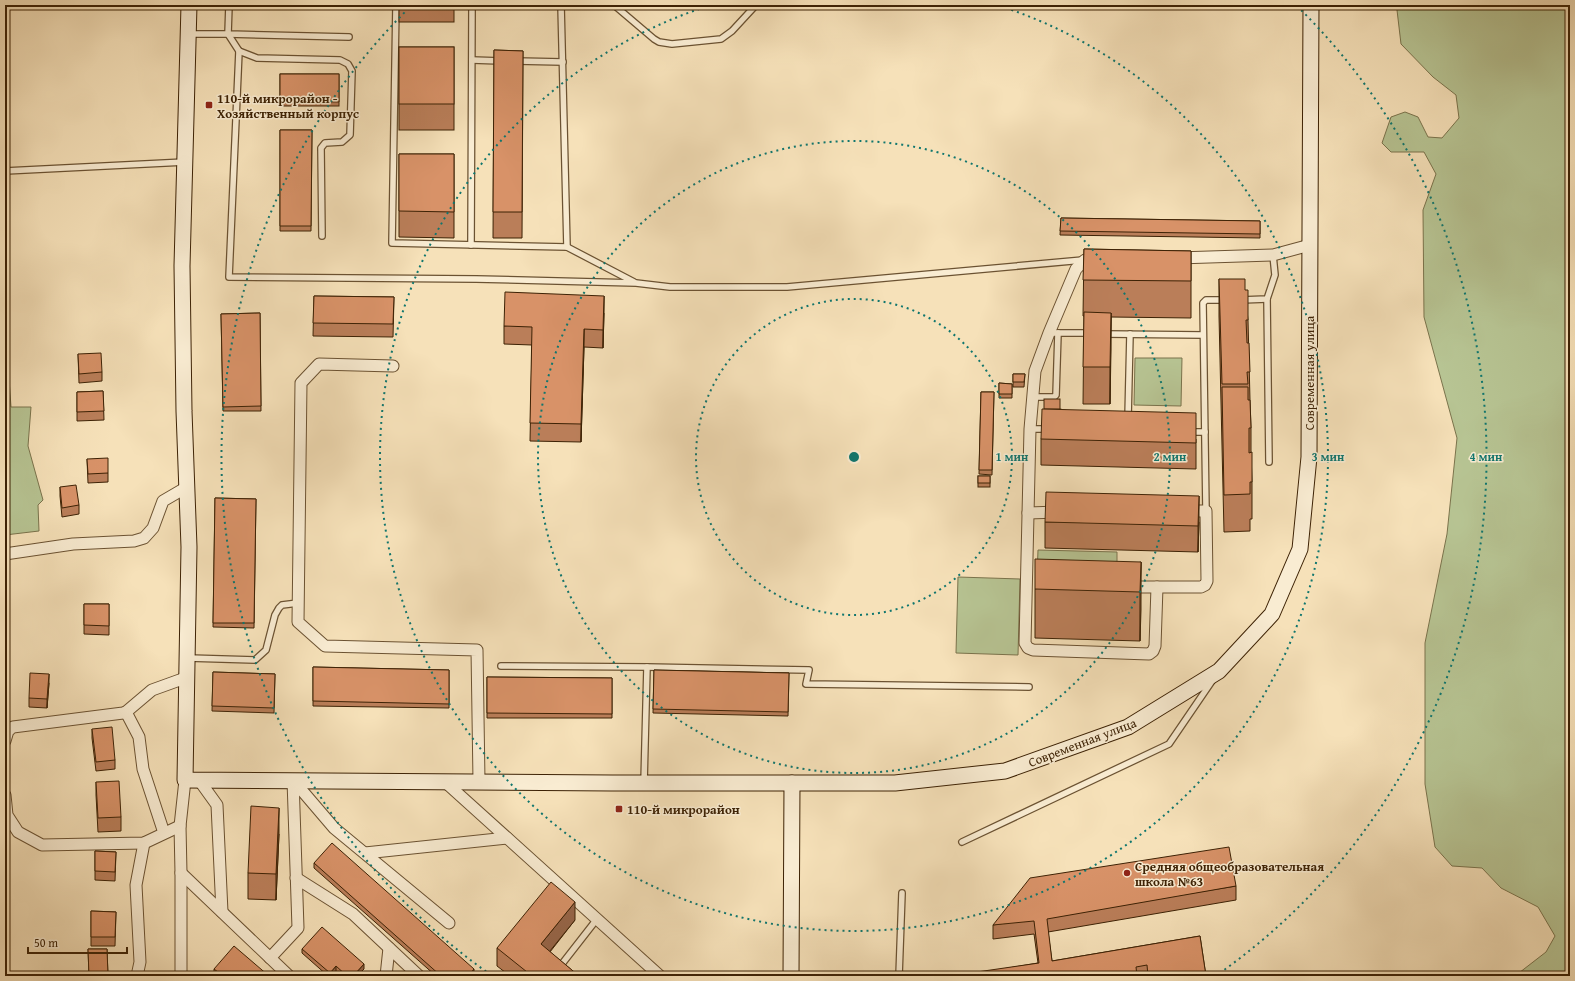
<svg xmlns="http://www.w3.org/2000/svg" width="1575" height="981" viewBox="0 0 1575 981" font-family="'Gentium Book Plus',serif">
	<rect width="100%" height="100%" fill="#f6e1b9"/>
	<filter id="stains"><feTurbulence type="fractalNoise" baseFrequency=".005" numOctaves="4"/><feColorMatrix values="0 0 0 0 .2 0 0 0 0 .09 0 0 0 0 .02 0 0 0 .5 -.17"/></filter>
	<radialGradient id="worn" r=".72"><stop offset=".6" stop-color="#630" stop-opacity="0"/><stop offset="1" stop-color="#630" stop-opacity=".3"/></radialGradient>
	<g fill="#b7c493" stroke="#7a734c">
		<path d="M1398,5H1570V976H1515L1546,952L1555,936L1538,907L1501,888L1482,868L1452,866L1435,847L1425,784V643L1447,534L1457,438L1424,317L1423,210L1436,174L1424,152H1391L1382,143L1391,117L1405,112L1418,117L1428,137L1442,138L1459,118L1456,95L1433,77L1401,44L1397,10Z"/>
		<path d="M5,323L11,407H31L28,446L43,500L38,505L39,531L5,535Z"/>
		<path d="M1135,358H1182L1181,406L1134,405Z"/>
		<path d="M1038,550L1117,552V578L1037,576Z"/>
		<path d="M958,577L1020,579L1018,655L956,653Z"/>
	</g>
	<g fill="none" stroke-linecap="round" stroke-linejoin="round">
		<g stroke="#6b5232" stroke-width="8">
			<g id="lane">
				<path d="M229,5L228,34L349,37"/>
				<path d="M396,5L392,243L567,247L634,282"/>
				<path d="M561,5L567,247"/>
				<path d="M614,5L654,39L659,42L672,44L721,39L732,31L756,5"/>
				<path d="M188,34H228L239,51L257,58L340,60L348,64L352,71L350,135L342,142L325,143L321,148L322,236"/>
				<path d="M239,51L229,277L476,279L636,283L670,287H787L1083,260"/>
				<path d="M472,60L501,61"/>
				<path d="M516,61L563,62"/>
				<path d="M5,171L185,162"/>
				<path d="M471,245L472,5"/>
				<path d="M1267,299L1269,462"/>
				<path d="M1241,300L1267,299L1275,275L1273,255"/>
				<path d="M1049,333H1091"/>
				<path d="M1106,334L1203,335"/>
				<path d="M1033,397H1054L1056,395L1058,333"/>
				<path d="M1128,418L1130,334"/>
				<path d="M1030,429H1049"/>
				<path d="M1189,432H1205"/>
				<path d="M1206,511L1203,303L1206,300H1226"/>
				<path d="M188,658L255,660L266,650L275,615L279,608L282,605L298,603"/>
				<path d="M501,666L647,667L644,783"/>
				<path d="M647,667L809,670L806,684L1029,687"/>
				<path d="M962,842L1169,744L1212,681"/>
				<path d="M566,976L558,969L597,919"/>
				<path d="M899,976L902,893"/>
			</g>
		</g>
		<g stroke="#6b5232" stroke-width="13">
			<g id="street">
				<path d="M1178,258L1273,255L1310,245"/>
				<path d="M1096,260H1085L1076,269L1049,333L1035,371L1030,429L1025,643L1028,648L1033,650L1149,654L1153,651L1155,646L1157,587"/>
				<path d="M393,366L319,364L301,383L298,622L325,646L477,650L479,781"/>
				<path d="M1028,513L1059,512"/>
				<path d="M5,554L73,544L134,541L144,538L153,528L163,501L187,487"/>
				<path d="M1127,587H1201L1205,585L1207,581L1206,511H1185"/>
				<path d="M126,712L139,737L143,769L164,833"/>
				<path d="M5,741L8,731L13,727L123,713L126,712L152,690L188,677"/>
				<path d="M199,780L217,805L222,912"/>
				<path d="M293,780L334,828L449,923"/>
				<path d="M444,781L660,976"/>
				<path d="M5,795L7,815L18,832L42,845L144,843L180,826"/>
				<path d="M365,853L507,838"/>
				<path d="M181,873L289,976"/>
				<path d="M296,878L353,914L419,976"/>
				<path d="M270,958L298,928L293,780"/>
				<path d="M137,976L140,962L136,885L144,843"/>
				<path d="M181,976V873L180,826L185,780"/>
				<path d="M386,976L389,948"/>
			</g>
		</g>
		<g stroke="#3d2205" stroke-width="17">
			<g id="secondary">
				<path d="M189,5L182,266L184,411L189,547L185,780L612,783H895L1005,771L1128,727L1219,671L1272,614L1300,549L1309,457L1311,5"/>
				<path d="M791,976L792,783"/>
			</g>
		</g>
		<use href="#lane" stroke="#f9ecd2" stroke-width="5.5"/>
		<use href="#street" stroke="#f9ecd2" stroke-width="11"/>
		<use href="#secondary" stroke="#f9ecd2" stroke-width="15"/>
	</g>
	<g fill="#ba7e59" stroke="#3d2205">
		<path d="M283,5H342V6Z"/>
		<rect x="399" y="5" width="55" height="17"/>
		<rect x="399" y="47" width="55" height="83"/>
		<path d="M494,50L523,51L522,238H493Z"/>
		<rect x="280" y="74" width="59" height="32"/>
		<path d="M280,130H312L311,231H280Z"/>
		<path d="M399,154H454V238L399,237Z"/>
		<path d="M1061,218L1260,221V238L1060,235Z"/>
		<path d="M1084,249L1191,251V318L1111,317L1110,404H1083L1084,316H1083Z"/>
		<path d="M1219,279L1245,290L1248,320L1250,400L1251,428V452L1252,482V519H1250V531L1224,532L1219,316Z"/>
		<path d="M314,296L394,297L393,337L313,336Z"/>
		<path d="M260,313L261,411H223L221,314Z"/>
		<path d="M604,313L603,348L584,347L581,442L530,441L532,345L504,344V326Z"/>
		<path d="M78,354L102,372V381L79,383Z"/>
		<path d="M1013,374H1025L1024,387H1013Z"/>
		<path d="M999,383L1012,384V398H999Z"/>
		<path d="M103,391L104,420L77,421V392Z"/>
		<path d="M981,392H994L992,475L979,474Z"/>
		<path d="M1060,409L1196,439V469L1041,465V439Z"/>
		<path d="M87,459L108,473V482L88,483Z"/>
		<rect x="978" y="476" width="12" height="11"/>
		<path d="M60,487L79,505V514L62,517L60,496Z"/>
		<path d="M215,498L256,499L254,628L213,627Z"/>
		<path d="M1045,522H1199L1198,552L1045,548Z"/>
		<path d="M1141,562L1140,641L1035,638V589Z"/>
		<path d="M84,604H109V635L84,634Z"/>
		<path d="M313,667L449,670V708L313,706Z"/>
		<path d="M654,670L789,673L788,716L653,713Z"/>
		<path d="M213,672L275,674L274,713L212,711Z"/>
		<path d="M487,677L612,678V718H487Z"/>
		<path d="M49,683L47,708L29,707V698Z"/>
		<path d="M92,729L115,760V769L96,771L92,738Z"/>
		<path d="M96,782L121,817V831L98,832L96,795Z"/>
		<path d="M279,834L276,900L248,899V873Z"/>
		<path d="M95,851L116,852L115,881L95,880Z"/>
		<path d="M314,863L474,974L472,976H436L314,868Z"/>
		<path d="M1236,886V900L1048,932L1052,961L1200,936L1206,976H961L1038,963L1034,934L993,939V925Z"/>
		<path d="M91,911L116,912L115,946H91Z"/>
		<path d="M575,920L550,952L579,976H510L497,966V948Z"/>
		<path d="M88,949H107L108,976H89Z"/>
		<path d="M302,949L364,969L357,976H342L336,971L332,976H328L302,953Z"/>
		<path d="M214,969L269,976H214Z"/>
	</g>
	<g fill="#976649" stroke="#3d2205">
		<path d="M604,296V313L603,348V330Z"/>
		<path d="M1111,313V350L1110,404V367Z"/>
		<path d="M584,329V347L581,442V424Z"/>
		<path d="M1199,496V522L1198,552V526Z"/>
		<path d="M1141,562V610L1140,641V592Z"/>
		<path d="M49,674V683L47,708V699Z"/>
		<path d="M279,808V834L276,900V874Z"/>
		<path d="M575,902V920L541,962V944Z"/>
		<path d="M364,964V969L357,976H353Z"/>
		<path d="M336,966V971L332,976H330V973Z"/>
		<path d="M474,969V974L472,976H468Z"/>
		<path d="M1074,974V976H1068V975Z"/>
	</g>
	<g fill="#d89268" stroke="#3d2205">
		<rect x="399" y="47" width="55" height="57"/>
		<path d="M494,50L523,51L522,212H493Z"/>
		<path d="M280,74H339V102L280,101Z"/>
		<path d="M280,130H312L311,226H280Z"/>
		<path d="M399,154H454V212L399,211Z"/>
		<path d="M1061,218L1260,221V234L1060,231Z"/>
		<path d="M1084,249L1191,251V281L1083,280Z"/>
		<path d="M1219,279H1245V290H1248V320H1246L1247,343H1249L1250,372H1247L1248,384H1222Z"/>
		<path d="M505,292L604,296L603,330L584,329L581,424L530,423L532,327L504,326Z"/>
		<path d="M314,296L394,297L393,324L313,323Z"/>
		<path d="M1084,312L1111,313L1110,367H1083Z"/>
		<path d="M260,313L261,406L223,407L221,314Z"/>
		<path d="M101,353L102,372L79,374L78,354Z"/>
		<path d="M1013,374H1025L1024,382H1013Z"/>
		<path d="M999,383L1012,384V394H999Z"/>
		<path d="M1222,387H1248V400H1250L1251,428H1249V453L1252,452V482H1250V494L1224,495Z"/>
		<path d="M103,391L104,411L77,412V392Z"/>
		<path d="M981,392H994L992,470H979Z"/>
		<rect x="1044" y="399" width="16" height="10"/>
		<path d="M1042,409L1196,413V443L1041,439Z"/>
		<path d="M108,458V473L88,474L87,459Z"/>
		<rect x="978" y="476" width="12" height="7"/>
		<path d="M76,485L79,505L62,508L60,487Z"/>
		<path d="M1046,492L1199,496L1198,526L1045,522Z"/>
		<path d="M215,498L256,499L254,623H213Z"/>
		<path d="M1035,559L1141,562L1140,592L1035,589Z"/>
		<path d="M84,604H109V626L84,625Z"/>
		<path d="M313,667L449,670V704L313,701Z"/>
		<path d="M654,670L789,673L788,712L653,709Z"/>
		<path d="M213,672L275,674L274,708L212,706Z"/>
		<path d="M30,673L49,674L47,699L29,698Z"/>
		<path d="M487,677L612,678V714L487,713Z"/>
		<path d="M112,727L115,760L96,762L92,729Z"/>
		<path d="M119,781L121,817L98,818L96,782Z"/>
		<path d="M251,806L279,808L276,874L248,873Z"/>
		<path d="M332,843L474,969L468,976H441L314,863Z"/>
		<path d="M1229,847L1236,886L1047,919L1052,961L1200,936L1206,976H1148L1147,965L1136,967L1137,976H1075L1074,974L1068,975V976H961L963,974L1039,963L1034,921L993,925L1030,878Z"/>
		<path d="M95,851L116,852L115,872L95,871Z"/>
		<path d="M551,882L575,902L541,944L579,976H532L497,948Z"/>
		<path d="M91,911L116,912L115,937H91Z"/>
		<path d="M322,927L364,964L353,976H347L336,966L330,973L302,949Z"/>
		<path d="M234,946L269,976H223L214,969Z"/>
		<path d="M88,949H107L108,975L89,976Z"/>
	</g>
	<g fill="none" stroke="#0f766e" stroke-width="2" stroke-dasharray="2 4">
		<circle cx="854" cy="457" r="158"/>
		<circle cx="854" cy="457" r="316"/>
		<path d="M1000 6A474 474 0 1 1 708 6"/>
		<path d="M491 975A632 632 0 0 1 411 6M1297 6A632 632 0 0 1 1217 975"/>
	</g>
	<g fill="#8f2418" stroke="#f9ecd2" stroke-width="1.5">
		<rect x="205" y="101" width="8" height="8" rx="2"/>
		<rect x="615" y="805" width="8" height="8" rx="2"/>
		<circle cx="1127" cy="873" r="4"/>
	</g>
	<g text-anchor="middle" stroke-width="3" stroke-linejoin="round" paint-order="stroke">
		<g font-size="13" font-weight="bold" fill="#3d2205" stroke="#f9ecd2" text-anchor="start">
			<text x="217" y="103">110-й микрорайон -<tspan x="217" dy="15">Хозяйственный корпус</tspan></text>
			<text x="627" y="814">110-й микрорайон</text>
			<text x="1135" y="871">Средняя общеобразовательная<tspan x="1135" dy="15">школа №63</tspan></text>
		</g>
		<g font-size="13" fill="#3d2205" stroke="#f9ecd2">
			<text transform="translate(1309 373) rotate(-90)" y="5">Современная улица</text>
			<text transform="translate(1082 742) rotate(-21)" y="5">Современная улица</text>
		</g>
	</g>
	<circle cx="854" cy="457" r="6" fill="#0f766e" stroke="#f9ecd2" stroke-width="2"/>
	<g font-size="12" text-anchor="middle" font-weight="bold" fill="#0f766e" stroke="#f9ecd2" stroke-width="3" stroke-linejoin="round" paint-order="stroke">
		<text x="1012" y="461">1 мин</text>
		<text x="1170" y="461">2 мин</text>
		<text x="1328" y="461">3 мин</text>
		<text x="1486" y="461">4 мин</text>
	</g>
	<rect width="1575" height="981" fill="none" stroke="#f6e1b9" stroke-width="20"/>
	<rect x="6" y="6" width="1563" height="969" fill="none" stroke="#3d2205" stroke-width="2"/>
	<rect x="10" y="10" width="1555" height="961" fill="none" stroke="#3d2205"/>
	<path d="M28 947v6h99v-6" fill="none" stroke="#3d2205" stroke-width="2"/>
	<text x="34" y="947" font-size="12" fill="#3d2205" stroke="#f9ecd2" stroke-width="3" paint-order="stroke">50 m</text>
	<rect width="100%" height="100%" filter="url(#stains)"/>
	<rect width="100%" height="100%" fill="url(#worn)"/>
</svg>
